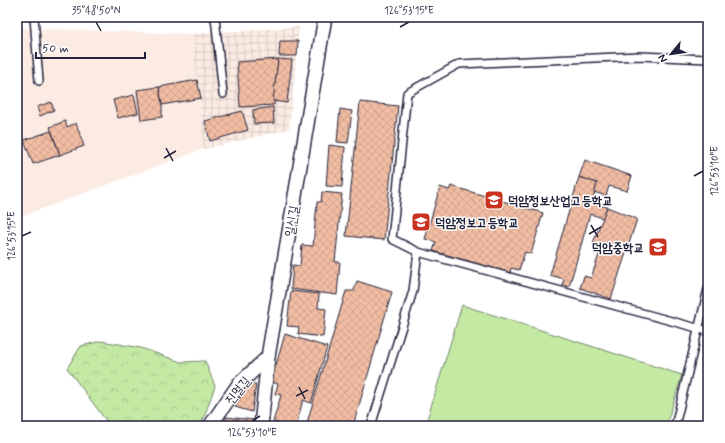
<svg xmlns="http://www.w3.org/2000/svg" width="725" height="443" viewBox="0 0 725 443" font-family="Mynerve,'Poor Story',sans-serif">
	<defs>
		<pattern id="industrial-grid" width="8" height="8" patternUnits="userSpaceOnUse"><rect width="8" height="8" fill="#fbebe3"/><path d="M0 4h8M4 0v8" fill="none" stroke="#d7c9c4"/></pattern>
		<pattern id="forest-crowns" width="20" height="18" patternUnits="userSpaceOnUse"><rect width="20" height="18" fill="#c4e9a3"/><path d="M2 6a3 3 0 1 1 6 0M12 15a3 3 0 1 1 6 0" fill="none" stroke="#a8c88d"/></pattern>
		<pattern id="building-cross-hatch" width="8" height="8" patternUnits="userSpaceOnUse"><rect width="8" height="8" fill="#f1bda3"/><path d="M0 0l8 8M0 8l8-8" fill="none" stroke="#cea28d"/></pattern>
	</defs>
	<rect width="100%" height="100%" fill="#fff"/>
	<filter id="ink" filterUnits="userSpaceOnUse"><feTurbulence type="fractalNoise" baseFrequency=".025" numOctaves="2"/><feDisplacementMap in="SourceGraphic" scale="8" xChannelSelector="R" yChannelSelector="G"/><feConvolveMatrix kernelMatrix="1 2 1 2 8 2 1 2 1" color-interpolation-filters="sRGB"/></filter>
	<g filter="url(#ink)">
		<path fill="#fbebe3" d="M17,28L192,34L204,149L17,218Z"/>
		<path fill="url(#industrial-grid)" d="M299,27L289,129L204,149L192,34Z"/>
		<path fill="#c4e9a3" stroke="#73866f" d="M462,305L682,375L666,426H425Z"/>
		<path fill="url(#forest-crowns)" stroke="#73866f" d="M101,341L141,348L181,362L205,361L215,386L203,420L198,426H110L67,368L81,346Z"/>
		<g fill="url(#building-cross-hatch)" stroke="#22223b">
			<path d="M280,41H298L297,56H279Z"/>
			<path d="M278,59L274,105L240,107L237,62Z"/>
			<path d="M278,59L292,60L287,103L273,101Z"/>
			<path d="M197,80L201,98L162,105L159,87Z"/>
			<path d="M159,87L162,105V117L141,120L137,90Z"/>
			<path d="M134,95L138,113L118,118L113,100Z"/>
			<path d="M51,102L54,110L40,116L37,107Z"/>
			<path d="M360,102L398,106L384,240L346,236Z"/>
			<path d="M273,107L274,123L254,124L253,110Z"/>
			<path d="M340,109L352,111L348,143L337,142Z"/>
			<path d="M242,111L248,130L210,141L205,121Z"/>
			<path d="M65,121L67,127L76,123L84,146L60,155L50,127Z"/>
			<path d="M51,131L60,155L33,164L24,140Z"/>
			<path d="M329,145L345,147L342,187L326,186Z"/>
			<path d="M585,160L632,176L627,191L609,186L606,196L594,192L597,183L579,177Z"/>
			<path d="M579,177L597,183L592,203L607,207L603,218L590,214L569,287L562,285L564,279L550,275Z"/>
			<path d="M451,186L543,213L531,254L525,252L519,270L511,268L510,273L433,251L436,242L425,239L440,187L449,190Z"/>
			<path d="M322,192L342,194L335,262H340L337,295L291,289L293,265L300,266L302,245L313,246L317,202H321Z"/>
			<path d="M607,207L637,219L611,299L580,288L584,276L591,278L602,246L593,243Z"/>
			<path d="M357,281L392,292L353,426L334,421L333,426H306L346,291H354Z"/>
			<path d="M291,291L319,294L318,308L326,309L323,337L298,334L299,327L287,326Z"/>
			<path d="M285,334L327,347L311,403L303,400L296,426H287L273,422L281,395L275,394L278,384L271,382Z"/>
			<path d="M247,384H256L252,412L235,407Z"/>
			<path d="M226,417L254,420L253,426H226Z"/>
		</g>
		<g fill="none" stroke-linecap="round" stroke-linejoin="round">
			<g stroke="#22223b" stroke-width="10">
				<g id="service">
					<path d="M34,17L39,81"/>
					<path d="M215,17L223,94"/>
					<path d="M418,252L708,331"/>
					<path d="M371,426L413,291L418,252L392,239L407,93L459,64L640,56L708,59"/>
					<path d="M675,426L708,289"/>
				</g>
			</g>
			<g stroke="#22223b" stroke-width="16">
				<g id="minor">
					<path d="M210,426L239,384L268,357"/>
					<path d="M261,426L268,357L325,17"/>
				</g>
			</g>
			<use href="#service" stroke="#fff" stroke-width="7"/>
			<use href="#minor" stroke="#fff" stroke-width="13"/>
		</g>
	</g>
	<path fill="none" stroke="#22223b" stroke-width="1.5" d="M96,22L101,31M400,27L409,22M166,148L173,161M164,158L176,151M694,176L703,171M591,225L598,237M589,234L601,227M22,236L31,232M299,387L305,399M296,396L308,390M252,421L260,416"/>
	<defs>
		<g id="school-square" transform="scale(1)"><rect x="-9" y="-9" width="18" height="18" rx="4" fill="#c8321e" stroke="#fff"/><path d="M0-5L7-2L0 1L-7-2ZM-4 1L0 2.5L4 1V4Q0 6-4 4Z" fill="#fff"/></g>
	</defs>
	<g fill-rule="evenodd">
		<use href="#school-square" x="494" y="200"/>
		<use href="#school-square" x="421" y="222"/>
		<use href="#school-square" x="658" y="247"/>
	</g>
	<g text-anchor="middle" stroke-width="3" stroke-linejoin="round" paint-order="stroke">
		<g font-size="13" font-weight="bold" fill="#22223b" stroke="#fff" text-anchor="start">
			<text x="508" y="205">덕암정보산업고등학교</text>
			<text x="435" y="227">덕암정보고등학교</text>
			<text x="644" y="252" text-anchor="end">덕암중학교</text>
		</g>
		<g font-size="13" fill="#22223b" stroke="#fff">
			<text transform="translate(291 221) rotate(-81)" y="5">일신길</text>
			<text transform="translate(237 390) rotate(-51)" y="5">진멀길</text>
		</g>
	</g>
	<rect width="725" height="443" fill="none" stroke="#fff" stroke-width="44"/>
	<g transform="translate(671 54) rotate(241)" stroke="#ffffff" stroke-width="3" paint-order="stroke">
	<path d="M0-3L7 15L0 10L-7 15Z" fill="#22223b"/>
	<text y="-6" font-size="11" font-weight="bold" text-anchor="middle" fill="#22223b">N</text>
	</g>
	<path d="M36 52v6h109v-6" fill="none" stroke="#22223b" stroke-width="2"/>
	<text x="42" y="52" font-size="12" fill="#22223b" stroke="#ffffff" stroke-width="3" paint-order="stroke">50 m</text>
	<rect x="22" y="22" width="681" height="399" fill="none" stroke="#22223b" stroke-width="1.5"/>
	<g font-size="10" text-anchor="middle" fill="#22223b">
		<text x="96" y="14">35°48'50"N</text>
		<text x="409" y="14">126°53'15"E</text>
		<text transform="translate(714 171) rotate(-90)" y="4">126°53'10"E</text>
		<text transform="translate(11 236) rotate(-90)" y="4">126°53'15"E</text>
		<text x="252" y="436">126°53'10"E</text>
	</g>
</svg>
